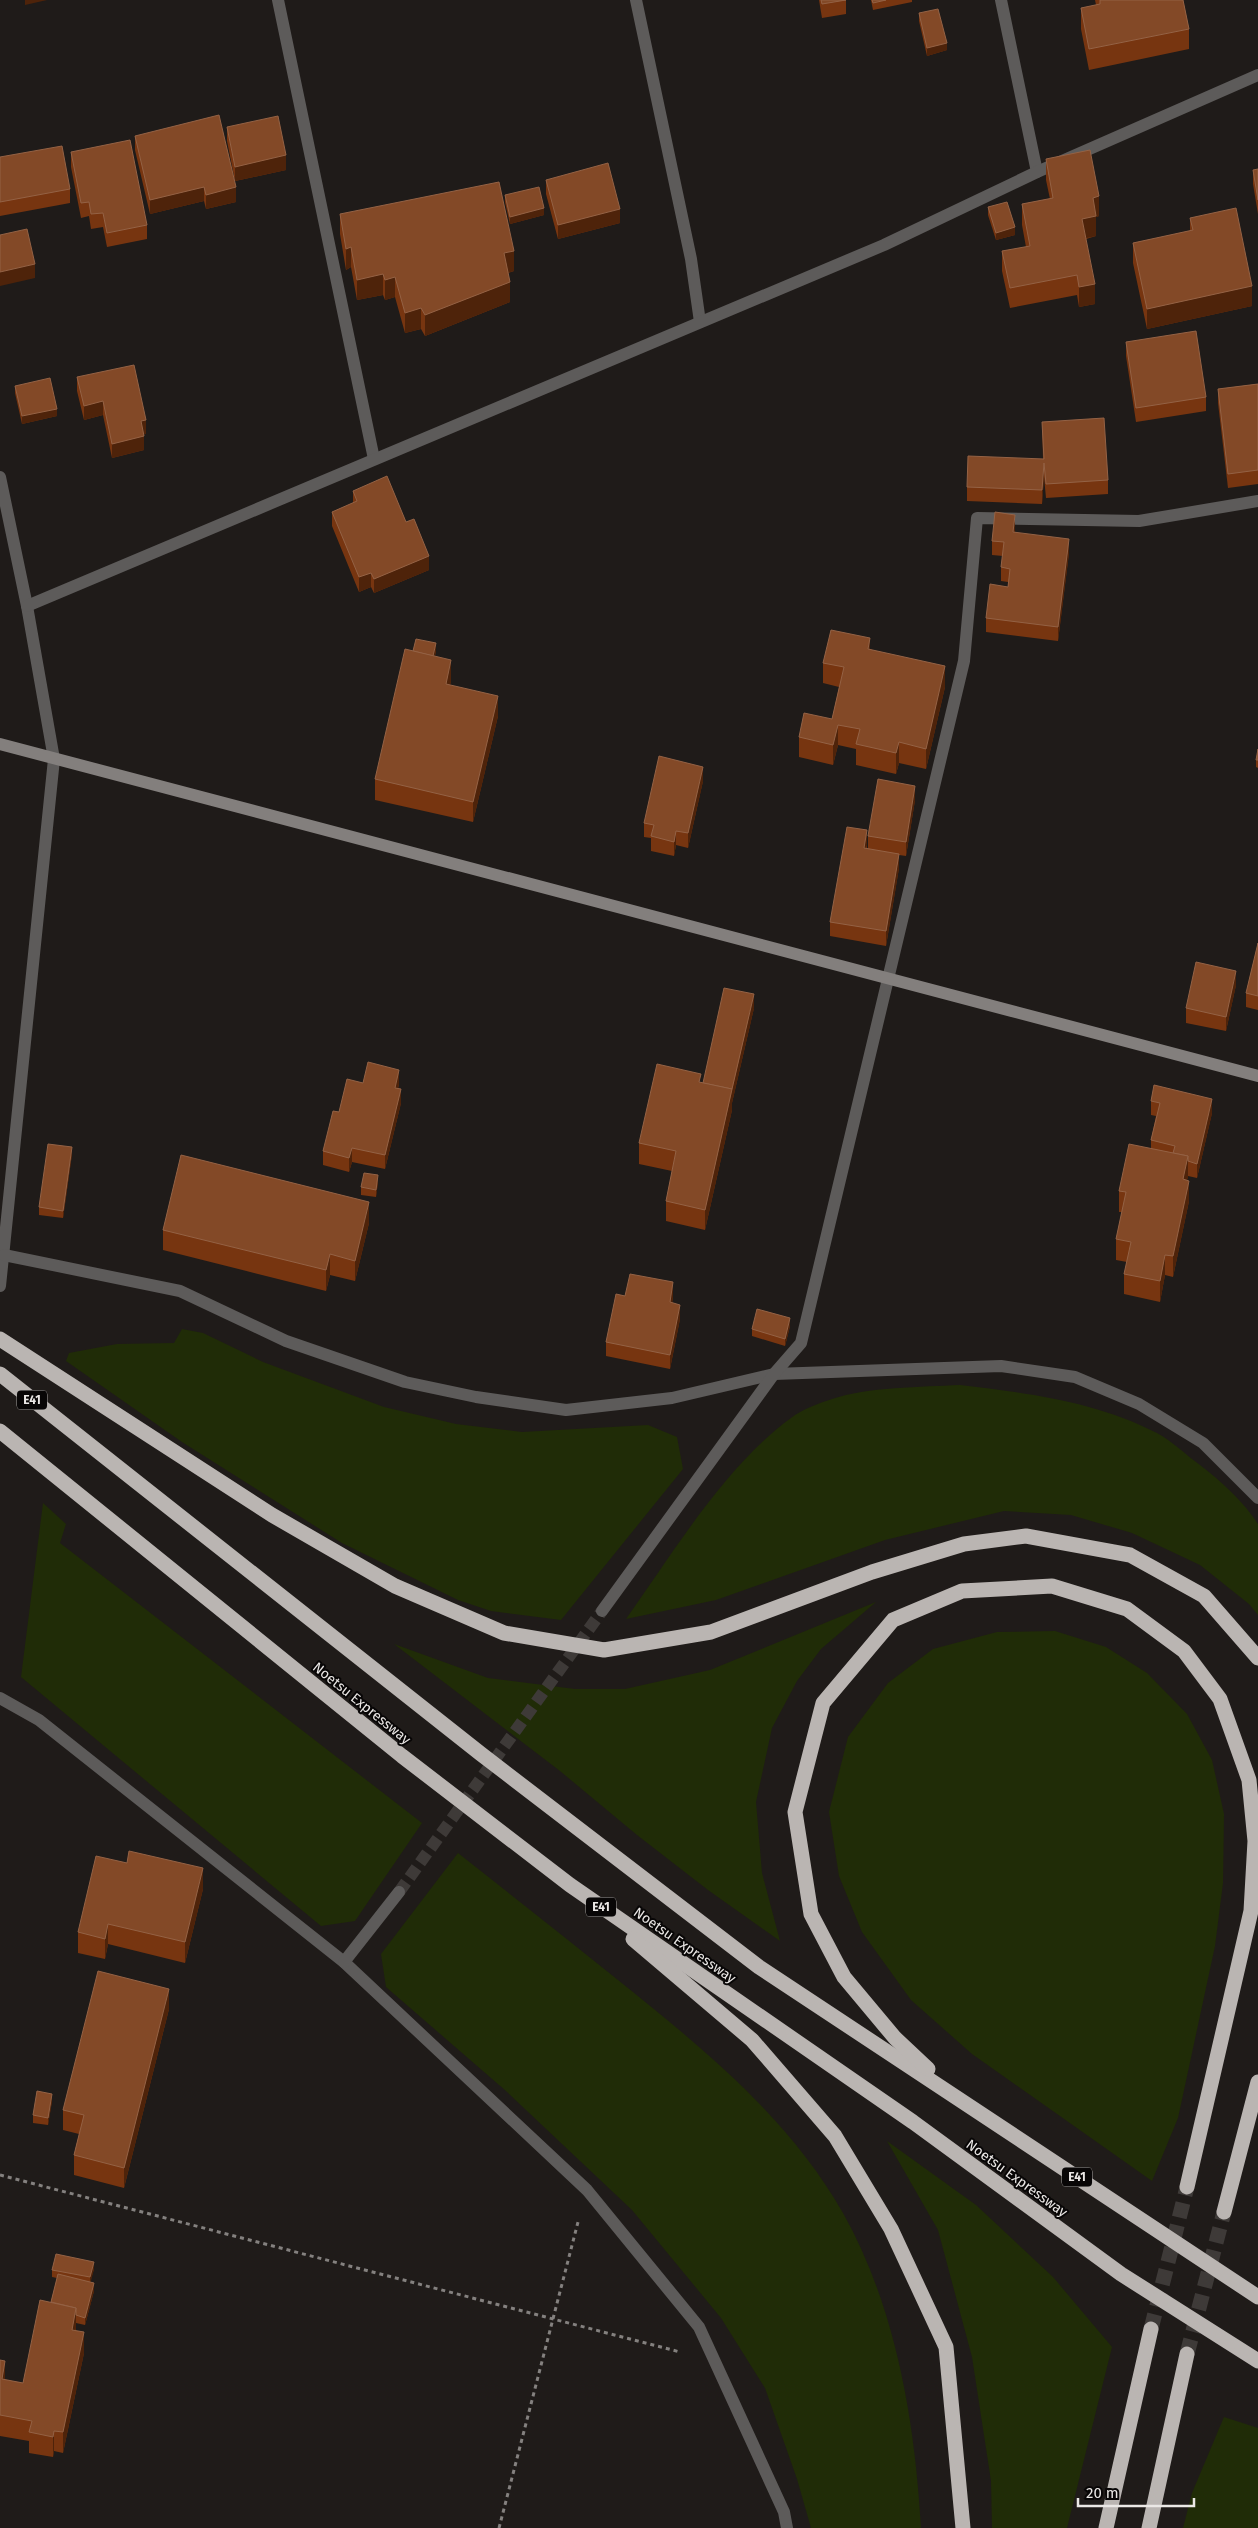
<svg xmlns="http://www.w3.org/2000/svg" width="1258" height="2528" viewBox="0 0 1258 2528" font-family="'Fira Sans',sans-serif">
	<rect width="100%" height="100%" fill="#1f1b19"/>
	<g fill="#202c07">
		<path d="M182,1329L203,1333L263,1362L384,1407L456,1424L522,1432L648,1425L677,1437L683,1469L561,1620L491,1611L458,1600L342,1543L182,1442L66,1361L69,1353L117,1344L174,1343Z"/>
		<path d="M960,1385C1028,1393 1095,1401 1157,1433C1172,1441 1186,1455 1200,1465C1221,1481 1243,1501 1258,1524V1615L1249,1604L1200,1565L1132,1533L1071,1515L1004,1511L885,1540L716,1600L626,1619C673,1553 725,1466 791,1418C801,1410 819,1403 832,1399C867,1387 922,1387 960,1385Z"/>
		<path d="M43,1503L66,1524L60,1543L422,1823L355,1921L321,1926L21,1677Z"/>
		<path d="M876,1602L821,1649L797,1681L772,1728L756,1802L762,1873L780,1941L708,1890L637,1835L560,1771L394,1644L488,1678L575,1689H625L710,1670Z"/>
		<path d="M1055,1631L1106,1647L1147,1673L1187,1714L1212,1760L1224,1814L1223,1883L1215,1946L1178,2118L1152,2181L972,2054L911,2000L862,1932L839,1876L829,1812L848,1737L888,1683L933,1649L997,1632Z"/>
		<path d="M458,1853C510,1894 562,1935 613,1976C699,2045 788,2116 843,2213C896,2307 915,2422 921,2528H811L797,2479L765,2388L721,2318L632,2210L506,2091L386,1987L381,1954Z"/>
		<path d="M887,2141L976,2205L1053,2277L1112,2347L1067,2528H992L991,2481L972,2357L938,2230Z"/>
		<path d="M1224,2417L1258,2428V2528H1183L1192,2493Z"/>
	</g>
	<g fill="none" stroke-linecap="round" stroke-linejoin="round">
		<path stroke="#3e3a38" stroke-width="12" stroke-dasharray="12 6" stroke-linecap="butt" d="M399,1892L602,1611"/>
		<g stroke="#3e3a38" stroke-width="15" stroke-dasharray="15 8" stroke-linecap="butt">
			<path d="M1151,2329L1187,2187"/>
			<path d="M1187,2354L1224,2212"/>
		</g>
		<g stroke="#84817f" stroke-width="3" stroke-dasharray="4 4" stroke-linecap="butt">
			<path d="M0,2175L680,2352"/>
			<path d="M499,2528L578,2222"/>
		</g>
		<g stroke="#5d5b5a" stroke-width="12">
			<path d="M278,0L374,459"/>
			<path d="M636,0L691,259L700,322"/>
			<path d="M1001,0L1037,172"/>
			<path d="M0,477L27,606L54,759L0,1286"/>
			<path d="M27,606L884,245L1037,172L1258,75"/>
			<path d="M4,1255L180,1291L286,1341L405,1382L476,1397L566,1410L672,1398L774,1374L1001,1366L1075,1377L1139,1404L1203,1443L1258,1498"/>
			<path d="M602,1611L774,1374L801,1343L964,661L977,518L1139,521L1258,501"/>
			<path d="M0,1698L39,1720L344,1962L587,2190L699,2327L784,2512L787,2528"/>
			<path d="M344,1962L399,1892"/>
		</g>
		<path stroke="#837f7d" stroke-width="12" d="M0,744L1258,1076"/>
		<g stroke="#bab5b2" stroke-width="15">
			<path d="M0,1339L272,1515L395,1586L504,1633L604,1650L711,1632L872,1572L964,1544L1026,1536L1130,1555L1204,1596L1258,1658"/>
			<path d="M0,1374L481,1754L759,1967L1258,2297"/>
			<path d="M0,1431L402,1756L570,1885L913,2122L1121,2274L1258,2361"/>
			<path d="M633,1939L752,2040L835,2136L891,2229L946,2347L963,2528"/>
			<path d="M928,2069L895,2038L844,1977L811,1914L795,1812L823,1703L893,1620L962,1591L1052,1586L1127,1609L1184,1651L1220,1699L1249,1780L1255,1841L1251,1911L1187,2187"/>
			<path d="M1224,2212L1258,2082"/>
			<path d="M1106,2528L1151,2329"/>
			<path d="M1149,2528L1187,2354"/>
		</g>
	</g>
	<g fill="#773510">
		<path d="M819,0H846V14L822,18Z"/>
		<path d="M871,0H912V2L873,10Z"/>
		<path d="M1095,0H1183L1189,29V49L1089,70L1081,29V8L1096,5Z"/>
		<path d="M919,13L947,50L927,56L919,21Z"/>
		<path d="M227,127L286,170L235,181L227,141Z"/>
		<path d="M135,136L236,202L206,209L204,201L150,214L135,150Z"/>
		<path d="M71,152L147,225V239L107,247L103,227L91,229L89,216L81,218L71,167Z"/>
		<path d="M0,157L70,189V203L0,216Z"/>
		<path d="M1046,159L1099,216L1096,217V236L1086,239L1095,304L1079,307L1077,295L1010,308L1002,271V251L1026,247L1022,225V204L1050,199L1046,180Z"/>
		<path d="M1258,169V214L1253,184V170Z"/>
		<path d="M546,180L620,223L558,239L546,194Z"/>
		<path d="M505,195L544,215L510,224L505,202Z"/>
		<path d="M988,207L1015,235L996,240L988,215Z"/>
		<path d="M340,214L514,271L508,273L510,302L425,336L421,329L405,333L395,297L385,300L383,295L357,300L351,267L346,270L340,234Z"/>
		<path d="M1190,218L1252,306L1147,329L1133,263V243L1190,231Z"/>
		<path d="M1126,342L1206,397V411L1136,422L1126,356Z"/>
		<path d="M77,377L146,434H144V450L112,458L103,415L84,420L77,391Z"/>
		<path d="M1258,384V484L1228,488L1218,403V389Z"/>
		<path d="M15,386L57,416L22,424L15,393Z"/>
		<path d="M1042,422L1108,480V494L1046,498L1044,477L1042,504L967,501V487L1043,459Z"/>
		<path d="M353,491L406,522L429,570L374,593L371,587L359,592L332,526V512L353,503Z"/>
		<path d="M1015,529V532L1069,553L1058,641L986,632V618L1008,587V582L1001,581V567L1003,556L992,555V541Z"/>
		<path d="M870,649L945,687L926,769L899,763L896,774L856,765V749L838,745L833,765L799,757V737L832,719L839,687L823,683V663Z"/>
		<path d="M413,651H436L435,656L451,681L450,685L498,716L473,822L375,800V779Z"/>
		<path d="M1258,749V768L1256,767V760Z"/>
		<path d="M703,781L688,848L676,845L674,856L651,851V838L644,837V823Z"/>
		<path d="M915,800L906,856L899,855V868L886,946L830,936V922L867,844V849H868V836Z"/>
		<path d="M1258,943V1010L1246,1007V993Z"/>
		<path d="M1236,985L1226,1031L1186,1023V1008Z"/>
		<path d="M754,1008L732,1103V1110L705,1230L666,1221V1201L672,1171L639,1164V1143L701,1082L703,1083Z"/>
		<path d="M363,1083L399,1084L398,1089L401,1103L385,1169L352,1162L349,1172L323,1165V1151L339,1112Z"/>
		<path d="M1151,1101L1212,1113L1197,1178L1188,1176L1187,1180L1189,1201L1173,1277L1165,1275L1160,1302L1124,1294V1274L1127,1262L1116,1260V1239L1122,1212H1119V1191L1151,1149V1140L1156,1116L1151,1115Z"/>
		<path d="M72,1154L63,1218L39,1215V1207Z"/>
		<path d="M378,1182L376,1197L361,1195V1187Z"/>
		<path d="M369,1223L355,1281L330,1275L326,1291L163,1250V1230Z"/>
		<path d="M625,1296L673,1297L672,1303L680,1319L670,1369L606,1356V1342Z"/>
		<path d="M790,1326L785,1346L752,1336V1329Z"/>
		<path d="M127,1863L203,1889L185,1963L108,1944L105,1959L78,1953V1932Z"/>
		<path d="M169,2009L124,2188L74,2175V2155L79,2134L63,2130V2110Z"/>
		<path d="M52,2101L48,2125L33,2123V2115Z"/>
		<path d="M94,2269L90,2282L94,2291L85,2325L76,2323V2330L84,2353L63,2453L54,2451L53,2457L29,2453V2441L0,2436V2360L5,2380L23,2383L51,2302L57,2278L52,2277V2270Z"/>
	</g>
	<g fill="#4e230a">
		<path d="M25,0H47L25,5Z"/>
		<path d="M947,43V50L927,56V48Z"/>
		<path d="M286,155V170L235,181V167Z"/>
		<path d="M204,187V201L150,214V200Z"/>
		<path d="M236,187V202L206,209V195Z"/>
		<path d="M1099,196V216L1096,217V236L1082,239V219L1093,198Z"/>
		<path d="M544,208V215L510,224V217Z"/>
		<path d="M620,209V223L558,239V225Z"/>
		<path d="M1015,227V235L996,240V233Z"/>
		<path d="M351,247V267L346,270V249Z"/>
		<path d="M514,251V271L504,274V253Z"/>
		<path d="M35,264V278L0,286V272Z"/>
		<path d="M383,274V295L357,300V280Z"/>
		<path d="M395,277V297L385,300V280Z"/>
		<path d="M510,282V302L425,336V315Z"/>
		<path d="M1095,284V304L1079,307V287Z"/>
		<path d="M1252,286V306L1147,329V309Z"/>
		<path d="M421,308V329L405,333V313Z"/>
		<path d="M103,401V415L84,420V406Z"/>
		<path d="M57,409V416L22,424V416Z"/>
		<path d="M146,420V434L141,435V421Z"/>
		<path d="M144,436V450L112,458V444Z"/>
		<path d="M1044,463V477L1042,504V490Z"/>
		<path d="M1015,515V529L1013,546V532Z"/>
		<path d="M1069,539V553L1058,641V627Z"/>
		<path d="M429,556V570L374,593V579Z"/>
		<path d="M371,573V587L359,592V577Z"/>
		<path d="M870,638V659L868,649Z"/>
		<path d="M436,643V651L431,672V665Z"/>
		<path d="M451,660V681L446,704V684Z"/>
		<path d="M945,666V687L926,769V749Z"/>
		<path d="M498,696V716L473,822V802Z"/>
		<path d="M838,725V745L833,765V745Z"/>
		<path d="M899,742V763L896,774V753Z"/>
		<path d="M703,767V781L688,848V833Z"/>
		<path d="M915,786V800L906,856V842Z"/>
		<path d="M867,830V844L864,862V848Z"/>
		<path d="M676,831V845L674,856V842Z"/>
		<path d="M899,854V868L886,946V931Z"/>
		<path d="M1236,971V985L1226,1031V1017Z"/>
		<path d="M754,994V1008L732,1103V1110L705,1230V1210Z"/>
		<path d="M399,1070V1084L395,1102V1088Z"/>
		<path d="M401,1089V1103L385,1169V1155Z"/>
		<path d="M1212,1099V1113L1197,1178V1164Z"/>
		<path d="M72,1147V1154L63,1218V1211Z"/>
		<path d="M352,1148V1162L349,1172V1158Z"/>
		<path d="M1188,1156V1177L1183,1200V1179Z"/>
		<path d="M378,1175V1182L376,1197V1190Z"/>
		<path d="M1189,1181V1201L1173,1277V1256Z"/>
		<path d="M369,1202V1223L355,1281V1261Z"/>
		<path d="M330,1254V1275L326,1291V1270Z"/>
		<path d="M1165,1255V1275L1160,1302V1281Z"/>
		<path d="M673,1282V1297L670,1316V1302Z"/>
		<path d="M680,1305V1319L670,1369V1355Z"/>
		<path d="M790,1318V1326L785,1346V1339Z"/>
		<path d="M203,1868V1889L185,1963V1942Z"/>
		<path d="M108,1924V1944L105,1959V1939Z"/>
		<path d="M169,1989V2009L124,2188V2168Z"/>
		<path d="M52,2094V2101L48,2125V2118Z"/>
		<path d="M94,2262V2269L90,2285V2277Z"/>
		<path d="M94,2283V2291L85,2325V2318Z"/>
		<path d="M76,2308V2328L72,2350V2330Z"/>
		<path d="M84,2332V2353L63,2453V2432Z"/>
		<path d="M5,2361V2382L2,2379Z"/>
		<path d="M54,2431V2451L53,2457V2437Z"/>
	</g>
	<g fill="#834927" stroke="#946245">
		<path d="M821,0H846L822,4Z"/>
		<path d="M872,0H886L873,3Z"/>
		<path d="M1100,0H1183L1189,29L1089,49L1081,8L1100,4Z"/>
		<path d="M938,9L947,43L927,48L919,13Z"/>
		<path d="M219,115L236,187L206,195L204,187L150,200L135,136Z"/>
		<path d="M278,116L286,155L235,167L227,127Z"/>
		<path d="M130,140L147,225L107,233L103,213L91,214L89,202L81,203L71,152Z"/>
		<path d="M62,146L70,189L0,202V157Z"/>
		<path d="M1090,150L1099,196L1093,198L1096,216L1082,219L1095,284L1079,287L1077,275L1010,288L1002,251L1030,246L1022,204L1053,198L1046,159Z"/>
		<path d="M608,163L620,209L558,225L546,180Z"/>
		<path d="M1258,169V200L1253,170Z"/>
		<path d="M499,182L514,251L504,253L510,282L425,315L421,308L405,313L395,277L385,280L383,274L357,280L351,247L346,249L340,214Z"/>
		<path d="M539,187L544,208L510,217L505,195Z"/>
		<path d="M1007,202L1015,227L996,233L988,207Z"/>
		<path d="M1236,208L1252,286L1147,309L1133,243L1193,230L1190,218Z"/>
		<path d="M27,229L35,264L0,272V235Z"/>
		<path d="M1196,331L1206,397L1136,408L1126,342Z"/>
		<path d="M134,365L146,420L141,421L144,436L112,444L103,401L84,406L77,377Z"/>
		<path d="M50,378L57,409L22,416L15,386Z"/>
		<path d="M1258,384V470L1228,474L1218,389Z"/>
		<path d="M1104,418L1108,480L1046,484L1044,463L1042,490L967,487L968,456L1044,459L1042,422Z"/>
		<path d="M387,476L406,522L414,519L429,556L374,579L371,573L359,577L332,512L357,501L353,491Z"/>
		<path d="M995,512L1015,515L1013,532L1069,539L1058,627L986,618L990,584L1008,587L1010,569L1001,567L1004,542L992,541Z"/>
		<path d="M831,630L870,638L868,649L945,666L926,749L899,742L896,753L856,744L860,729L838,725L833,745L799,737L804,713L832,719L844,667L823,663Z"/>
		<path d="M416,639L436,643L433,656L413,651Z"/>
		<path d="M405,649L451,660L446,684L498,696L473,802L375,779Z"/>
		<path d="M1258,749V760H1256Z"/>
		<path d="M659,756L703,767L688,833L676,831L674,842L651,836L654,825L644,823Z"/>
		<path d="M878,779L915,786L906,842L868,836Z"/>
		<path d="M847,827L867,830L864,848L899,854L886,931L830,922Z"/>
		<path d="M1258,943V996L1246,993Z"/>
		<path d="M1196,962L1236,971L1226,1017L1186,1008Z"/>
		<path d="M724,988L754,994L732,1089L703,1083Z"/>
		<path d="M368,1062L399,1070L395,1088L401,1089L385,1155L352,1148L349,1158L323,1151L333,1111L339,1112L347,1079L363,1083Z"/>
		<path d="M657,1064L701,1074L699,1082L732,1089L705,1210L666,1201L676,1151L639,1143Z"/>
		<path d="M1154,1085L1212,1099L1197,1164L1188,1161V1156L1173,1153L1175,1146L1151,1140L1160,1103L1151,1101Z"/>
		<path d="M48,1144L72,1147L63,1211L39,1207Z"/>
		<path d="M1129,1144L1188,1156L1183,1179L1189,1181L1173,1256L1165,1255L1160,1281L1124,1274L1131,1242L1116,1239L1126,1192L1119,1191Z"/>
		<path d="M181,1155L369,1202L355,1261L330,1254L326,1270L163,1230Z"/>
		<path d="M364,1173L378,1175L376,1190L361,1187Z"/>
		<path d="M630,1274L673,1282L670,1302L680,1305L670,1355L606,1342L616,1294L625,1296Z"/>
		<path d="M757,1309L790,1318L785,1339L752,1329Z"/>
		<path d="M129,1851L203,1868L185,1942L108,1924L105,1939L78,1932L96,1856L127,1863Z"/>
		<path d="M98,1971L169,1989L124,2168L74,2155L84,2115L63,2110Z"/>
		<path d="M37,2091L52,2094L48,2118L33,2115Z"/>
		<path d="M56,2254L94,2262L90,2277L52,2270Z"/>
		<path d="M58,2274L94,2283L85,2318L76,2315V2308L51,2302Z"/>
		<path d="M40,2300L76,2308L72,2330L84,2332L63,2432L54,2431L53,2437L29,2432L32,2421L0,2415V2360L5,2361L2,2379L23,2383Z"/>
	</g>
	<g text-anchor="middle" stroke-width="4" stroke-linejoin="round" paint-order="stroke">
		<g fill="#080606" stroke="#a7a4a3" stroke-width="1">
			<rect x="17" y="1390.5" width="30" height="19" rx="4"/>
			<rect x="586" y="1897.5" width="30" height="19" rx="4"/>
			<rect x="1062" y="2167.5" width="30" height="19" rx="4"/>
		</g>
		<g font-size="12" font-weight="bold" fill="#ebe8e6">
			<text x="32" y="1404">E41</text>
			<text x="601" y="1911">E41</text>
			<text x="1077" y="2181">E41</text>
		</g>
		<g font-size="14" fill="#ebe8e6" stroke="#080606">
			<text transform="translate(362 1703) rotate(39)" y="5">Noetsu Expressway</text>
			<text transform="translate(685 1945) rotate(35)" y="5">Noetsu Expressway</text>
			<text transform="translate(1017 2178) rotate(36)" y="5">Noetsu Expressway</text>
		</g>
	</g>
	<path d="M1078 2498v8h116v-8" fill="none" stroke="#ebe8e6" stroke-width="2.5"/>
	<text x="1086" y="2498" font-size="15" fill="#ebe8e6" stroke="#080606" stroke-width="4" paint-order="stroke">20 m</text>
</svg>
